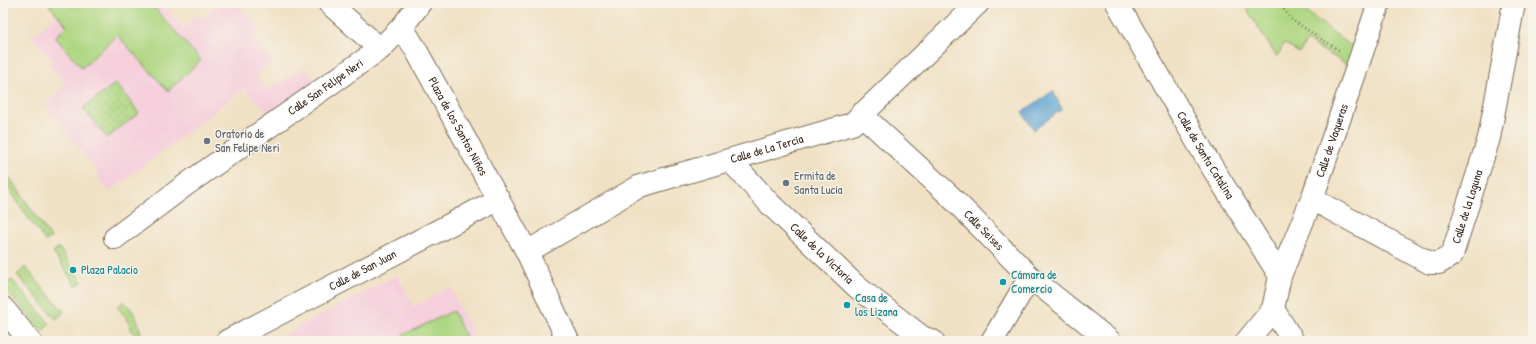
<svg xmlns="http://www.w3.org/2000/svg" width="1536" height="344" viewBox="0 0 1536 344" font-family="'Patrick Hand',sans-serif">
	<defs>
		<pattern id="grass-dots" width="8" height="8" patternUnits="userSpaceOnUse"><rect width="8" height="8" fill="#aed782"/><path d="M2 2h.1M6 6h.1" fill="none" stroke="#97b970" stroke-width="1.8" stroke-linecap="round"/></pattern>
	</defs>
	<rect width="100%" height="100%" fill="#f7f3e8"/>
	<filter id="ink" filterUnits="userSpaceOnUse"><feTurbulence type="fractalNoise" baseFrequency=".025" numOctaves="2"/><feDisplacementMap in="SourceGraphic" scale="8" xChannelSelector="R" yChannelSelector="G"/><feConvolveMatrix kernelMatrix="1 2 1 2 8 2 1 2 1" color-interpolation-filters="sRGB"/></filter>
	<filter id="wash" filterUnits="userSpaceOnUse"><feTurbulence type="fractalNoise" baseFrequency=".012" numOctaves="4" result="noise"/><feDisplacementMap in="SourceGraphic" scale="16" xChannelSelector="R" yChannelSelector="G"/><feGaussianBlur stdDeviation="0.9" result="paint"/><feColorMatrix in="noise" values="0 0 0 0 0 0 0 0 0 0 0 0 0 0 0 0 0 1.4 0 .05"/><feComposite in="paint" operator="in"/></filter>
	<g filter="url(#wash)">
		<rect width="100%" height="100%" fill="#f0e1c4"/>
		<g fill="#f5cfdc">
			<path d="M51,3H160L184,28L198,14L203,19L217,3H237L260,30L252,36L272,62L256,75L266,91L305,68L318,85L272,118L259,101L256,103L245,88L109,192L100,180L97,172L45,104L66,84L48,64L52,60L31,37L57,15L49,5Z"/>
			<path d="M397,275L414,307L450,287L476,341H272Z"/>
		</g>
		<g fill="url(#grass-dots)" stroke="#748050">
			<path d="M116,83L139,113L107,138L83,108Z"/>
			<path d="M3,168L51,238L45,241C34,224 3,188 3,168Z"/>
			<path d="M59,248L82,282L76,286L53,252Z"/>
			<path d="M25,267L64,312L56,319L17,275Z"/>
			<path d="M12,280L50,324L42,331L3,287Z"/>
			<path d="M124,301C134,311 141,324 141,339L132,331L127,318L117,307Z"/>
		</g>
		<g fill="#aed782" stroke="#748050">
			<path d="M51,3H150L201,60L168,91L117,35L82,68L55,37L67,26L49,5Z"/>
			<path d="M1243,3H1295L1356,50L1351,67L1307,41L1299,53L1284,43L1277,57Z"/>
			<path d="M453,311L468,341H406L403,335Z"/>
		</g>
		<path fill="#5ca1d1" stroke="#4c6678" d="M1053,91L1062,109L1034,130L1022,112Z"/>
	</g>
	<g filter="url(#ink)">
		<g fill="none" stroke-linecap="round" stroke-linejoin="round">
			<g stroke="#7a6a58" stroke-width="24">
				<g id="minor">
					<path d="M329,3L380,49"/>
					<path id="s1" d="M1117,3L1207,159L1280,276L1273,309L1247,341"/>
					<path id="s2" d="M402,27L416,50L527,252L568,341"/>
					<path id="s3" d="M861,114L948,194L1030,277L1110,341"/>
					<path id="s4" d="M730,160L770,204L857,287L922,337L933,341"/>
					<path id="s5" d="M1312,199L1430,263H1439L1452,255L1489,138L1514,3"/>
					<path id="s6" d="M115,238L187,184L380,49L402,27L420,3"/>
					<path id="s7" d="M527,252L640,186L852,124L978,3"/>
					<path id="s8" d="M1280,276L1312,199L1379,3"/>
					<path d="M3,308L30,341"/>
					<path d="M1273,309L1293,341"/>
					<path id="s9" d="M227,341L499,199"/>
					<path d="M992,341L1030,277"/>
				</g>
			</g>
			<path stroke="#7a6a58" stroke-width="2.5" stroke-dasharray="1 3" stroke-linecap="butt" d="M1279,3L1292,20L1340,51"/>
			<use href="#minor" stroke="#fff" stroke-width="22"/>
		</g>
	</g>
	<g fill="#6b7280" stroke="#f7f3e8" stroke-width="1.5">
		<circle cx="207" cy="141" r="4"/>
		<circle cx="786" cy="183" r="4"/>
	</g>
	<g fill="#0f9aa8" stroke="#f7f3e8" stroke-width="1.5">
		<circle cx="73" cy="270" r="4"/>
		<circle cx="1003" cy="282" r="4"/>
		<circle cx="847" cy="305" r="4"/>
	</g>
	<g text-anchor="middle" stroke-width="3" stroke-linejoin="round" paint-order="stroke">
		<g font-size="12" fill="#3b2a1e" stroke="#f7f3e8">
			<text dy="4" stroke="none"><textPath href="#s6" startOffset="259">Calle San Felipe Neri</textPath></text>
			<text dy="4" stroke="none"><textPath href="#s2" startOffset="114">Plaza de los Santos Niños</textPath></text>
			<text dy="4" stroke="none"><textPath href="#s8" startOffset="145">Calle de Vaqueras</textPath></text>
			<text dy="4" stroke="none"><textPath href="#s7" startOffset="263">Calle de La Tercia</textPath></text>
			<text dy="4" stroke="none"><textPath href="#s1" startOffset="176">Calle de Santa Catalina</textPath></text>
			<text dy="4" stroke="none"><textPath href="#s5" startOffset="209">Calle de la Laguna</textPath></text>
			<text dy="4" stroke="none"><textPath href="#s3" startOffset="169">Calle Seises</textPath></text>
			<text dy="4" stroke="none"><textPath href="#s4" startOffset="131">Calle de la Victoria</textPath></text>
			<text dy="4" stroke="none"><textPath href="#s9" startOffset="153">Calle de San Juan</textPath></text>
		</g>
		<g font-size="12" fill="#5b616d" stroke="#f7f3e8" text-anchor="start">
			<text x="215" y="138">Oratorio de<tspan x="215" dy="14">San Felipe Neri</tspan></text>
			<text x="794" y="180">Ermita de<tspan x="794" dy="14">Santa Lucía</tspan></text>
		</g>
		<g font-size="12" fill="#0d838f" stroke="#f7f3e8" text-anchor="start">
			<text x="81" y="274">Plaza Palacio</text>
			<text x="1011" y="279">Cámara de<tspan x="1011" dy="14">Comercio</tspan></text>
			<text x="855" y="302">Casa de<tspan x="855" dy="14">los Lizana</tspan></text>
		</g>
	</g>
	<rect width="1536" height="344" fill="none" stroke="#f7f3e8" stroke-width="16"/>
</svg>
